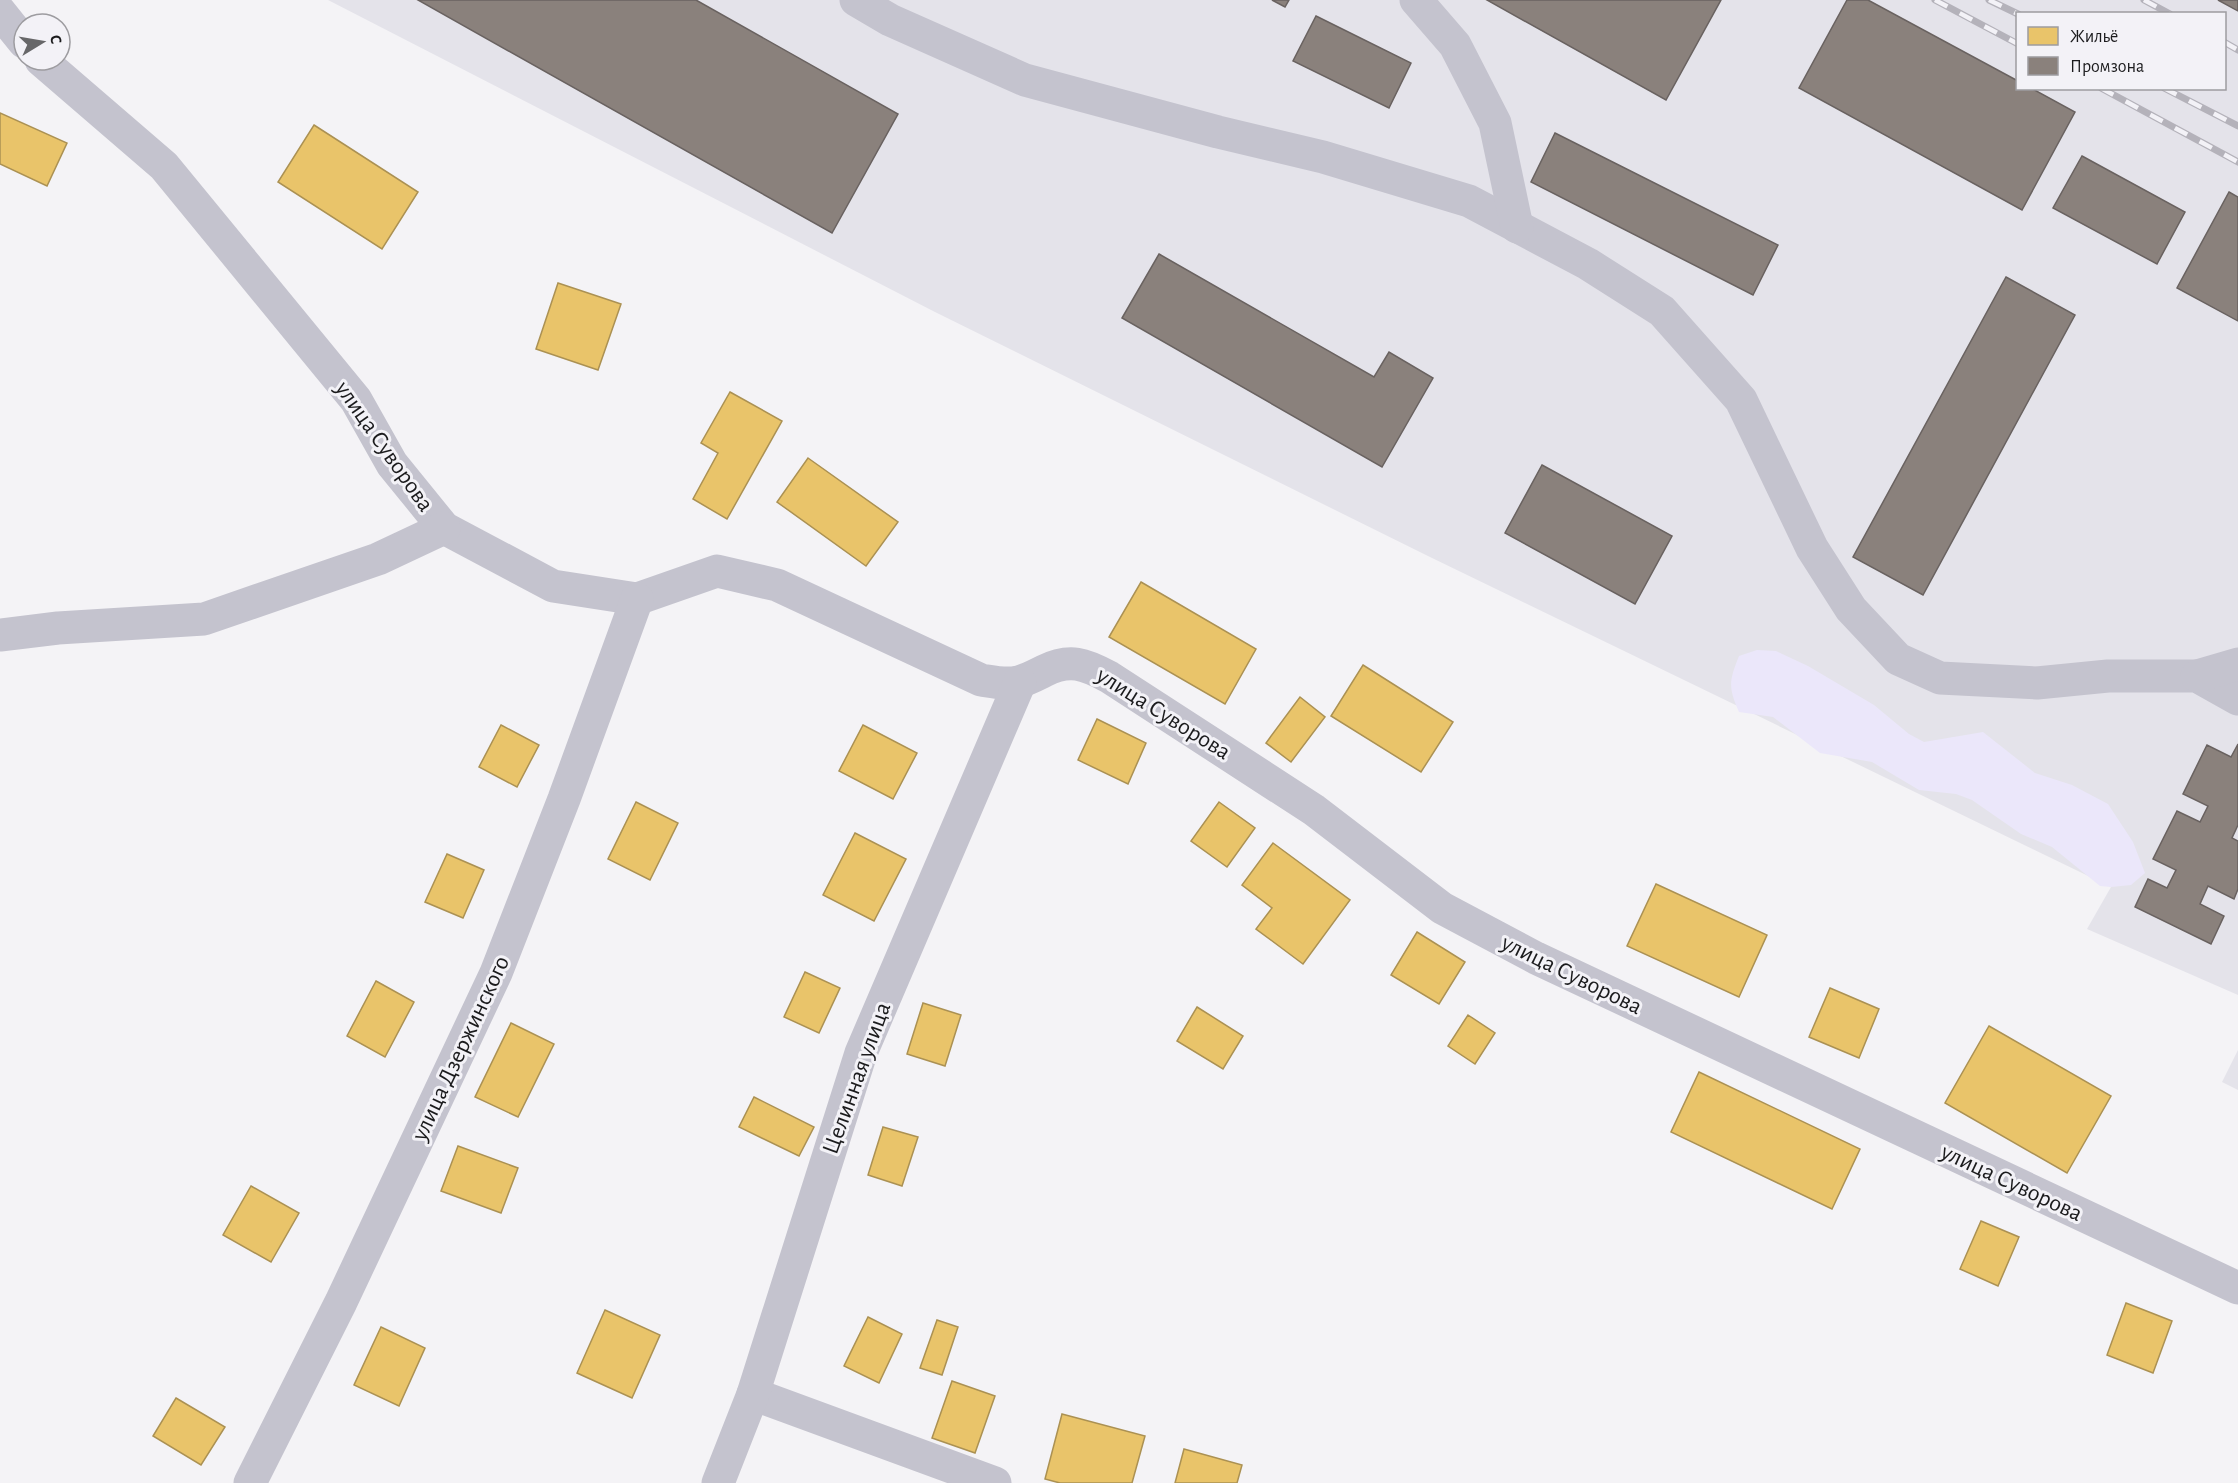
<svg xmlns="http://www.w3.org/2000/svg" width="2238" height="1483" viewBox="0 0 2238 1483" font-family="'Alegreya Sans',sans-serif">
	<rect width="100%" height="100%" fill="#f4f3f6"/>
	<g fill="#e4e3ea" fill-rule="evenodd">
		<path d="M328,0H2238V995L2087,929L2111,887L1430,557L935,312ZM2018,14H2224V88H2018Z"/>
		<path d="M2238,1050V1090L2222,1082Z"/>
	</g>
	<path fill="#ebe7fa" d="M1757,650L1776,651L1808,666L1874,705L1909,734L1924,742L1983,732L2035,773L2072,785L2108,804L2133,842L2145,873L2131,885L2111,887L2100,886L2052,847L2021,834L1972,800L1956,794L1919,790L1872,762L1820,753L1773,717L1739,712C1728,687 1729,681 1739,656Z"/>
	<g fill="#e9c46a" stroke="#ab9153" stroke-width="1.5">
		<path d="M0,113L67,143L47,186L0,164Z"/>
		<path d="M314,125L418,192L382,249L278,182Z"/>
		<path d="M558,283L621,304L598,370L536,349Z"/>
		<path d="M730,392L782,421L727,519L693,499L718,453L701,443Z"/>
		<path d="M808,458L898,522L866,566L777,502Z"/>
		<path d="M1141,582L1256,649L1225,704L1109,637Z"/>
		<path d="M1363,665L1453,722L1421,772L1331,716Z"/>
		<path d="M1300,697L1325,717L1291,762L1266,743Z"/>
		<path d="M1097,719L1146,743L1128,784L1078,760Z"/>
		<path d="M501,725L539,745L517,787L479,767Z"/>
		<path d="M863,725L917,753L893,799L839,771Z"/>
		<path d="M636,802L678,823L650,880L608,859Z"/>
		<path d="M1219,802L1255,828L1227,867L1191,841Z"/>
		<path d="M855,833L906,859L874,921L823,895Z"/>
		<path d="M1273,843L1350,900L1303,964L1256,929L1272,908L1242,885Z"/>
		<path d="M447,854L484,870L463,918L425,902Z"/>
		<path d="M1656,884L1767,935L1739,997L1627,946Z"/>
		<path d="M1417,932L1465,962L1439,1004L1391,975Z"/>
		<path d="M805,972L840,988L819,1033L784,1017Z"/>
		<path d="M376,981L414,1002L385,1057L347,1036Z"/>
		<path d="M1830,988L1879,1009L1859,1058L1809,1037Z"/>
		<path d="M923,1003L961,1015L945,1066L907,1054Z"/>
		<path d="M1197,1007L1243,1036L1223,1069L1177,1041Z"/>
		<path d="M1468,1015L1495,1033L1475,1064L1448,1046Z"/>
		<path d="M511,1023L554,1044L518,1117L475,1097Z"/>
		<path d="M1989,1026L2111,1096L2067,1173L1945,1103Z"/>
		<path d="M1699,1072L1860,1149L1832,1209L1671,1132Z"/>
		<path d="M754,1097L814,1127L799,1156L739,1127Z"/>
		<path d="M883,1127L918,1137L902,1186L868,1175Z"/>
		<path d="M458,1146L518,1168L501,1213L441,1191Z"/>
		<path d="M251,1186L299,1213L271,1262L223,1235Z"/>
		<path d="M1981,1221L2019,1237L1998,1286L1960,1269Z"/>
		<path d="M2126,1303L2172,1321L2153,1373L2107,1355Z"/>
		<path d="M605,1310L660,1335L632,1398L577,1373Z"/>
		<path d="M868,1317L902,1334L879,1383L844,1366Z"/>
		<path d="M937,1320L958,1327L942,1375L920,1368Z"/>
		<path d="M381,1327L425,1348L399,1406L354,1385Z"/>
		<path d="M952,1381L995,1396L975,1453L932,1438Z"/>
		<path d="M176,1398L225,1427L201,1465L153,1436Z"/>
		<path d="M1062,1414L1145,1436L1132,1483H1060L1045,1479Z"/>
		<path d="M1184,1449L1242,1465L1237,1483H1175Z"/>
	</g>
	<g fill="#8a817c" stroke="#696260" stroke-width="1.5">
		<path d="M418,0H696L898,114L832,233Z"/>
		<path d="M1272,0H1289L1285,7Z"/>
		<path d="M1487,0H1721L1666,100Z"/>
		<path d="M1847,0H1868L2018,81V88H2031L2075,112L2022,210L1799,88Z"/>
		<path d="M2218,0H2238V11Z"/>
		<path d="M1316,16L1411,63L1389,108L1293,61Z"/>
		<path d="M1555,133L1778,245L1753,295L1531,182Z"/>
		<path d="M2082,156L2185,212L2157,264L2053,208Z"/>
		<path d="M2229,192L2238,197V321L2177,288Z"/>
		<path d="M1159,254L1374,377L1389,352L1433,378L1382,467L1122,318Z"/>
		<path d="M2006,277L2075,315L1923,595L1853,557Z"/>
		<path d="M1542,465L1672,536L1635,604L1505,533Z"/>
		<path d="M2238,744V825L2232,838L2238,841V889L2234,899L2208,886L2200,904L2224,916L2211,944L2135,907L2148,879L2167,888L2176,870L2153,859L2177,811L2200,822L2208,806L2183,794L2207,745L2231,757Z"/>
	</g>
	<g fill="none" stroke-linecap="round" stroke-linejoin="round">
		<g stroke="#c4c3ce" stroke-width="33">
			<path d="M856,0L890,20L1025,80L1218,132L1323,157L1469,201L1588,264L1662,311L1741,400L1812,548L1851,609L1898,659L1940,678L2037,683L2108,676H2197L2238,699"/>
			<path d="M1416,0L1455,45L1495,123L1517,227"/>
			<path d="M0,12L24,42"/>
			<path d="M41,60L164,166L356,400L392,464L444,528L553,586L637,599L717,571L777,585L981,680C994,682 1006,685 1018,682C1027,680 1036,675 1044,671C1070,658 1085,664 1109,677L1314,810L1442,908L1536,958L2238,1288"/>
			<path d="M0,635L58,628L204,619L378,559L444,528"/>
			<path d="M2197,676L2238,664"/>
			<path d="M753,1394L995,1483"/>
			<path d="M250,1483L341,1302L496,973L564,799L637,599"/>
			<path d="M718,1483L753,1394L861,1053L1020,682"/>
		</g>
		<g stroke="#b4b2ba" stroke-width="7">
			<g id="rail">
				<path d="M1935,0L2018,44"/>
				<path d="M1989,0L2018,14"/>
				<path d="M2144,0L2170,14"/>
				<path d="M2224,42L2238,50"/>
				<path d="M2101,88L2238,162"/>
				<path d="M2164,88L2238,126"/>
			</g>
		</g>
		<use href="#rail" stroke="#f3f2f7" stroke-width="4.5" stroke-dasharray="14" stroke-linecap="butt"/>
	</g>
	<g text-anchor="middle" stroke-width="6" stroke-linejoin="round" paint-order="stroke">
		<g font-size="24" fill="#1b1b1d" stroke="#f3f2f7">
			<text transform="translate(385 446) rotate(55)" y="8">улица Суворова</text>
			<text transform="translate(1164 713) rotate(32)" y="8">улица Суворова</text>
			<text transform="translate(1572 974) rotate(26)" y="8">улица Суворова</text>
			<text transform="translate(460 1048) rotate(-65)" y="8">улица Дзержинского</text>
			<text transform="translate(856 1078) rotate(-70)" y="8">Целинная улица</text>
			<text transform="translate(2012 1182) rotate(25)" y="8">улица Суворова</text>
		</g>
	</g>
	<rect x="2016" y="12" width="210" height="78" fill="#f3f2f7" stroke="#9d9ca0" stroke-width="1.5"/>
	<rect x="2028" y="27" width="30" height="18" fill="#e9c46a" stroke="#9d9ca0" stroke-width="1.5"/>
	<text x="2070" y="42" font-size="18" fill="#1b1b1d">Жильё</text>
	<rect x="2028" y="57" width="30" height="18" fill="#8a817c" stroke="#9d9ca0" stroke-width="1.5"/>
	<text x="2070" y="72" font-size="18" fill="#1b1b1d">Промзона</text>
	<g transform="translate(42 42) rotate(79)"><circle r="28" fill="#f3f2f7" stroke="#9d9ca0" stroke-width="1.5"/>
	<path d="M0-4.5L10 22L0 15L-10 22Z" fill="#676769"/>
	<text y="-9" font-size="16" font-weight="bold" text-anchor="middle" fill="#1b1b1d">С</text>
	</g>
</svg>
